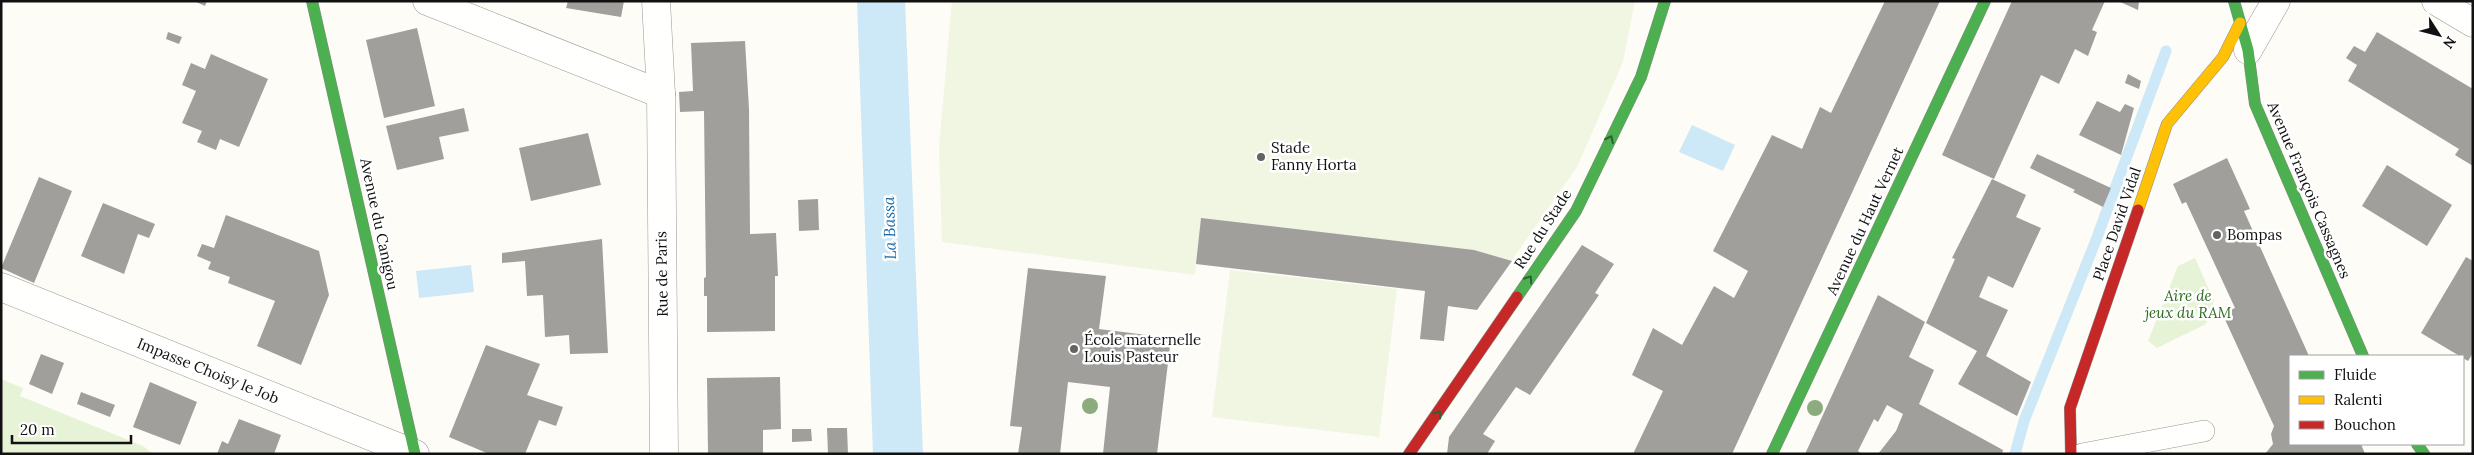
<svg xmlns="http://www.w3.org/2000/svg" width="2474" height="455" viewBox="0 0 2474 455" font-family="Lora,serif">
	<rect width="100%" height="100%" fill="#fdfcf7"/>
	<g fill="#e7f3d7">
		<path d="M2195,258L2214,301L2206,324L2157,348L2148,341L2178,266Z"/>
		<path d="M1,379L23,388L20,396L143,446L153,454H1Z"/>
	</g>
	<g fill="#f0f6e1">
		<path d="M952,1H1635L1623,62L1577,167L1477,310L1425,303V291L1196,264L1195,275L942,242L939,147Z"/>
		<path d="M1230,270L1397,289L1379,437L1212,417Z"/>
	</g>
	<g fill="#cde8f7">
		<path d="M857,1H905L923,454H873Z"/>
		<path d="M1692,125L1735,145L1723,171L1679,152Z"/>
		<path d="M471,265L474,292L419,298L416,271Z"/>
	</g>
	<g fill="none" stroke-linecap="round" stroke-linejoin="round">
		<path stroke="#cde8f7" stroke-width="11" d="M2015,454L2024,421L2096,240L2166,51"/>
	</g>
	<g fill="#a19f9c">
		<path d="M194,1H207L205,6Z"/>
		<path d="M568,1H624L621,17L566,8Z"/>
		<path d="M1885,1H1940L1732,454H1633L1663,391L1632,375L1653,328L1682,345L1714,286L1734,298L1748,271L1713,251L1772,135L1802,149L1820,107L1831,113Z"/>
		<path d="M2012,1H2105L2092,30L2097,32L2088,56L2075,49L2059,84L2041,75L1994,179L1942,155Z"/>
		<path d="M2118,1H2139L2138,10Z"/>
		<path d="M417,28L435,106L384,118L366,40Z"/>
		<path d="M168,32L182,37L179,44L166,39Z"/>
		<path d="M2377,32L2473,89V166L2455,155L2459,149L2348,81L2357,65L2346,58L2354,46L2365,52Z"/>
		<path d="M745,41L749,109L750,234L776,233L778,276H775V331L707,332V296H704V278L706,277L704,111L680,112L679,92L693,91L691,43Z"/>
		<path d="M211,54L268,79L239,147L220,139L216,150L197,142L202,131L182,123L196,91L182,85L191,63L205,69Z"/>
		<path d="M2128,74L2141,81L2139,89L2125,83Z"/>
		<path d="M2097,101L2120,112L2125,104L2134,108L2121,155L2079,135Z"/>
		<path d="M464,108L469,131L439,137L444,159L397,170L386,126Z"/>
		<path d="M588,133L601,185L531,201L519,148Z"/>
		<path d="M2037,154L2111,188L2103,207L2073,192L2075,190L2030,168Z"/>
		<path d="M2227,158L2250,209L2244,211L2309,356H2290V444H2361L2365,454H2265L2273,444L2271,434L2274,426L2222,313L2235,308L2186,202L2182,204L2173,184Z"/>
		<path d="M2387,165L2452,205L2427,246L2362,206Z"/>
		<path d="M39,177L72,191L34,283L1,268Z"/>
		<path d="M1992,179L2026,195L2016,217L2041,228L2013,288L1988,276L1979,297L2008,310L1986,356L2031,382L2017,416L1958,384L1977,351L1926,323L1955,259L1952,258Z"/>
		<path d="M818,199L819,230L799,231L798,200Z"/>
		<path d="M103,203L155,224L149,238L138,234L124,274L81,256Z"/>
		<path d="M226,215L319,251L329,295L301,365L257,346L275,301L228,283L230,277L208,269L211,262L197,256L202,244L214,248Z"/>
		<path d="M1201,218L1474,250L1512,261L1477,310L1448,306L1444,341L1420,339L1425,291L1196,264Z"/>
		<path d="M602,239L608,353L570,354L569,335L545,337L543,295L527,296L525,261L502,263V253Z"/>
		<path d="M1582,245L1614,264L1595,293L1599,295L1530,395L1516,387L1483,434L1495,441L1487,454H1447L1449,437Z"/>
		<path d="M2466,257L2473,261V353L2468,361L2421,333Z"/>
		<path d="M1028,268L1106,276L1099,329L1171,338L1157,454H1103L1110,387L1068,382L1060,454H1018L1022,427L1010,426Z"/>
		<path d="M1878,295L1925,322L1909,357L1934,370L1919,404L2003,450L2002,454H1878L1896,431L1903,414L1887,405L1878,422L1874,419L1858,451L1862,454H1805Z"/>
		<path d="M486,345L540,364L527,395L563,407L556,426L539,420L525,454H489L449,437Z"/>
		<path d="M41,354L64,363L52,394L29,384Z"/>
		<path d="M780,377L781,429L763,430V454H708L707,378Z"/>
		<path d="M150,382L197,402L180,445L133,427Z"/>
		<path d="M81,392L115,405L110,417L77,404Z"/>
		<path d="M239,419L281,435L274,454H217L222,441L228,444Z"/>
		<path d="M827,428H847L848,454H828Z"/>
		<path d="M792,429H811L812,441L792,442Z"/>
	</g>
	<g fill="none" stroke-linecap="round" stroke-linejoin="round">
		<g stroke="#979795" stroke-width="22">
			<path id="lane" d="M2082,454L2204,431"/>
		</g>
		<g stroke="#979795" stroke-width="29">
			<g id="street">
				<path d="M427,1L661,94"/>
				<path d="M656,1L661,94L664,454"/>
				<path d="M2436,1L2473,23"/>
				<path d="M2248,50L2276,1"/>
				<path d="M1,287L415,454"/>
			</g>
		</g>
		<g stroke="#8e8d8b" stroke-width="12">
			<g id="fast">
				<path d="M312,1L415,454"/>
				<path d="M2234,1L2248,50L2255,104L2363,356"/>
				<path d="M1517,297L1576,211L1641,77L1665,1"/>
				<path d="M2417,444L2424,454"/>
				<path d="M1772,454L1985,1"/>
			</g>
		</g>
		<g stroke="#8e8d8b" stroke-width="12">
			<path id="slow" d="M2138,210L2167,124L2223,57L2240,23"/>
		</g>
		<g stroke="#8e8d8b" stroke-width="12">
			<g id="jam">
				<path d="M1409,454L1517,297"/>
				<path d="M2071,454L2070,408L2138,210"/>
			</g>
		</g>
		<use href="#lane" stroke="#fffffe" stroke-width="21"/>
		<use href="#street" stroke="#fffffe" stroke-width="28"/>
		<use href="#fast" stroke="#4caf50" stroke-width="11"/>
		<use href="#slow" stroke="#ffc107" stroke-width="11"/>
		<use href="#jam" stroke="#c62828" stroke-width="11"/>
	</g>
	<g fill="#8cac80">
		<circle cx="1090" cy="406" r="8"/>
		<circle cx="1815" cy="408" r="8"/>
	</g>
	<defs><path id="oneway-chevron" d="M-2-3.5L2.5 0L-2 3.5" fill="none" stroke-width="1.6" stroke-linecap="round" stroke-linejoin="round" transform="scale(1.25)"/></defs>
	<g stroke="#2e6030">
		<use href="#oneway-chevron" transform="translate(1610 139) rotate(-64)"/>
		<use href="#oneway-chevron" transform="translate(1529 279) rotate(-56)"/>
		<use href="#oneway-chevron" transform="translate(1438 414) rotate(-55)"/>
	</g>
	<g fill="#646362" stroke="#fff" stroke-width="2">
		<circle cx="1261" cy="157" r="5"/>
		<circle cx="2217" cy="235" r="5"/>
		<circle cx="1074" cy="349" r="5"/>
	</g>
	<g text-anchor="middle" stroke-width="5" stroke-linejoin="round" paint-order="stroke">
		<g font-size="15" fill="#111" stroke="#fff" text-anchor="start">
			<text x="1271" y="153">Stade<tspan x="1271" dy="17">Fanny Horta</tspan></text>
			<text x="2227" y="240">Bompas</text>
			<text x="1084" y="345">École maternelle<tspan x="1084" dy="17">Louis Pasteur</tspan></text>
		</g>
		<g font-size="15" fill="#111" stroke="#fff">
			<text transform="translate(2309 190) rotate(67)" y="5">Avenue François Cassagnes</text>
			<text transform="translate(1865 221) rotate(-65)" y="5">Avenue du Haut Vernet</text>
			<text transform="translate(379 224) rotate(78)" y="5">Avenue du Canigou</text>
			<text transform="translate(2117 224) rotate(-71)" y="5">Place David Vidal</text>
			<text transform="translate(1543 229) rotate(-57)" y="5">Rue du Stade</text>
			<text transform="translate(662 274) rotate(-91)" y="5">Rue de Paris</text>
			<text transform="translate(208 371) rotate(22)" y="5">Impasse Choisy le Job</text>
		</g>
		<g font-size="15" font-style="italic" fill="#2f6b1f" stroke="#fff">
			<text x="2188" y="301">Aire de<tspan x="2188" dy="17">jeux du RAM</tspan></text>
		</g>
		<g font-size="16" font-style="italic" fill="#1768a6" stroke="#fff">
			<text transform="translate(889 228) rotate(-92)" y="6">La Bassa</text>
		</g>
	</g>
	<rect width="2474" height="455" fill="none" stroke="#111111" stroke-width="5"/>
	<rect x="2289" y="355" width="175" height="90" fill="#ffffff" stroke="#a0a0a0"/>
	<rect x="2299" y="371" width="25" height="8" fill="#4caf50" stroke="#a0a0a0"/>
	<text x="2334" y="380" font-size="15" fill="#111111">Fluide</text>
	<rect x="2299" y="396" width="25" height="8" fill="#ffc107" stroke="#a0a0a0"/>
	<text x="2334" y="405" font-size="15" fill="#111111">Ralenti</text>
	<rect x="2299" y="421" width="25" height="8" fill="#c62828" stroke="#a0a0a0"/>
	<text x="2334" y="430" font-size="15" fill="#111111">Bouchon</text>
	<g transform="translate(2439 35) rotate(126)" stroke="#ffffff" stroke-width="4" paint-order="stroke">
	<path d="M0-4L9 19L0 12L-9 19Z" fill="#111111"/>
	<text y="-8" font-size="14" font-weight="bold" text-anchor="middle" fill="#111111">N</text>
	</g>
	<path d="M12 435v8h119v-8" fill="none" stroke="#111111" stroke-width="2.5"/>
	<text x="20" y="435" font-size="15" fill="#111111" stroke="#ffffff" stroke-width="4" paint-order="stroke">20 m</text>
</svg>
